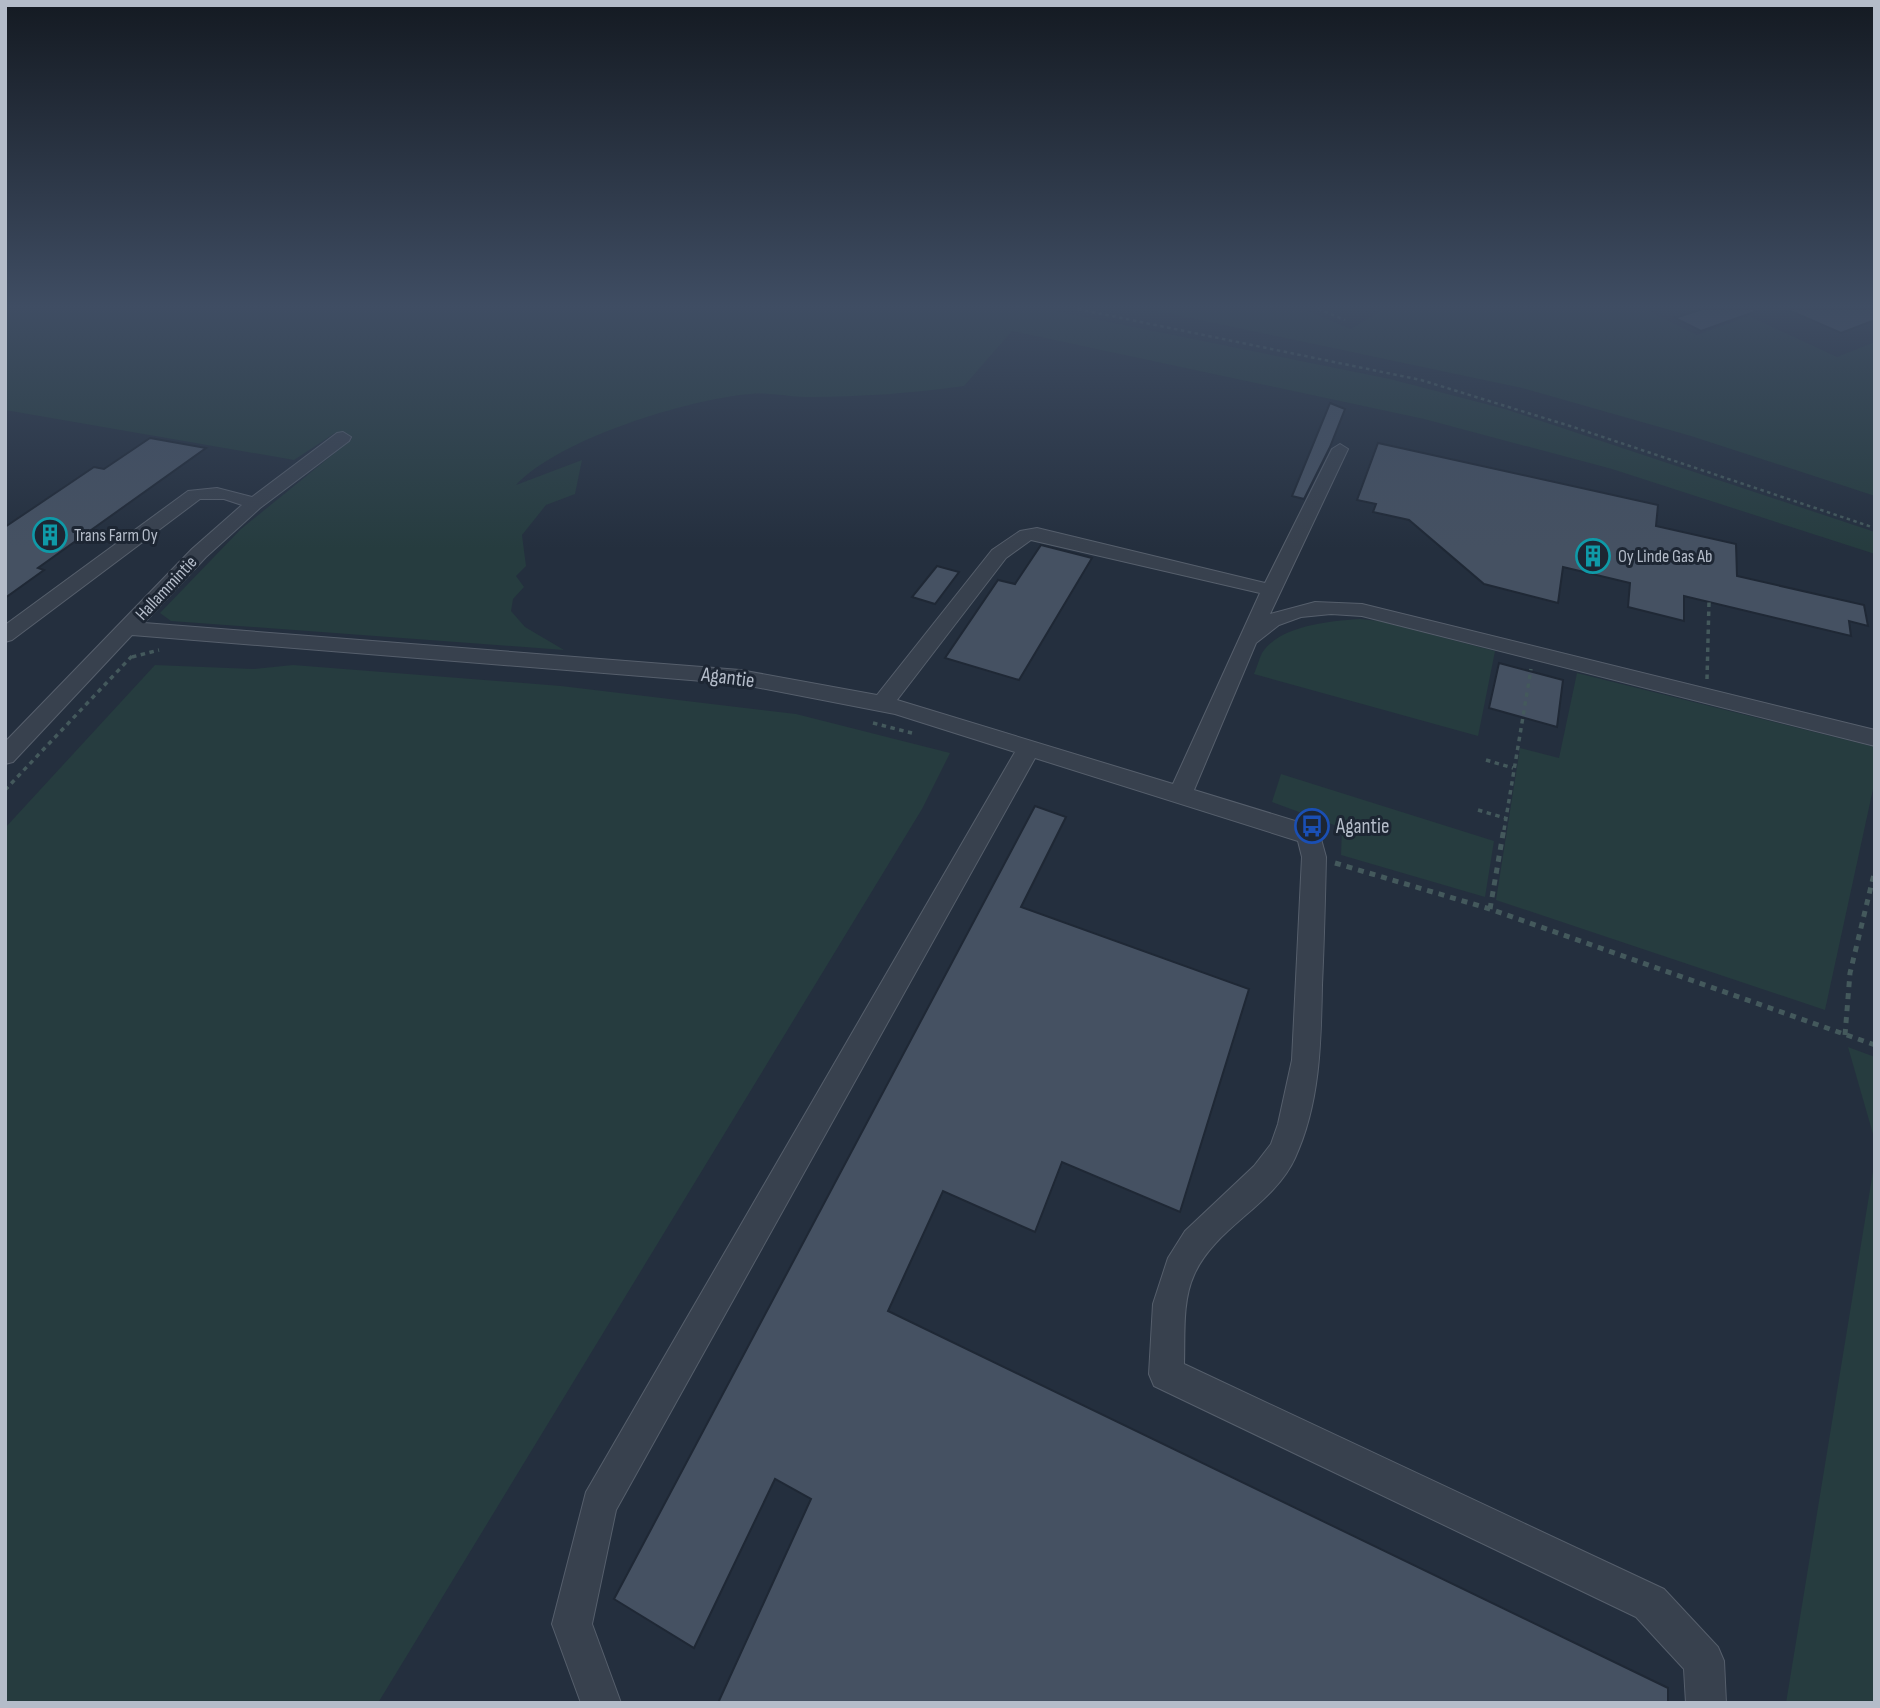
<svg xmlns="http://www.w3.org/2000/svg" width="1880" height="1708" viewBox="0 0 1880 1708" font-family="'Sofia Sans Condensed',sans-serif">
	<rect width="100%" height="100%" fill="#242f3e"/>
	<g fill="#263c3f">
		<path d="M5,309H1045L1390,379L1505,409L1875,532V554L1612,469L1424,419L1012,331L964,386C913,393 862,397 810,397C791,398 771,392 751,394C688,399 559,439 516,485L582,460L575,494L546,505L522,535L526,566L516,576L524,587L513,599L511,611L525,627L564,650L171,621L160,613L241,529L352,439L335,433L294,460L5,410Z"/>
		<path d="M1148,309H1303L1351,329L1384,309H1645L1697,335L1749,316L1837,357L1875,342V496L1691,436L1522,388Z"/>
		<path d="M1360,619L1379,621L1495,651L1478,736L1254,674C1257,667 1259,659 1262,653C1280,625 1331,621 1360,619Z"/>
		<path d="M155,665L253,669L293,665L561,686L796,714L950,753L922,809L378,1703H5V828Z"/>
		<path d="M1577,673L1875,747V780L1825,1010L1496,900L1520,748L1559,758Z"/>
		<path d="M1281,774L1494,841L1485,897L1341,855L1342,828L1272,802Z"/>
		<path d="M1848,1047L1875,1057V1141Z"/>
		<path d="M1875,1159V1703H1786Z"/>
	</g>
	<g fill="#455162" stroke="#1f2835" stroke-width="2">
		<path d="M1702,309H1754V312L1701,331L1675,318Z"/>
		<path d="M1786,309H1875V320L1841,333Z"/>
		<path d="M1330,403L1345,409L1330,447L1304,499L1292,496Z"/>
		<path d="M150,438L206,448L38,568L44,570L5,598V527L94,467L104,469Z"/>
		<path d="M1378,443L1658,505L1656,526L1736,544L1737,576L1864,605L1868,626L1849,621L1851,636L1684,596V621L1628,607L1630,583L1563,567L1558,603L1484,584L1409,520L1373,512L1376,504L1357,500Z"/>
		<path d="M1041,545L1092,558L1019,680L945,658L998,580L1015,584Z"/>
		<path d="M937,566L959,572L935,604L912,597Z"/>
		<path d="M1499,663L1563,680L1557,727L1489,708Z"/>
		<path d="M1035,806L1066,817L1021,907L1249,989L1180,1212L1062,1162L1035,1232L943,1191L888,1311L1668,1688V1703H718L811,1499L775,1479L694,1648L614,1599Z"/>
	</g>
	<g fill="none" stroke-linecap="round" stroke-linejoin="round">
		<g stroke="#565f6c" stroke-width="2">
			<path id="minor" d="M343,432L351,437L349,441L260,508L206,557L144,623L740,670L877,695L992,550L1020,531L1037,528L1265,583L1332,449L1340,444L1348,449L1270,614L1315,602L1362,604L1875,730V746L1362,616L1331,614L1301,617L1279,625L1256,643L1194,790L1318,828L1326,857C1325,900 1324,943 1322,985C1321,1043 1320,1104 1295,1158C1273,1206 1215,1227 1194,1275C1182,1301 1185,1336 1184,1364L1664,1589L1718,1647L1724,1661L1726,1703H1686L1684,1669L1636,1617L1154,1386L1149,1374L1153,1304L1168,1258L1185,1231L1254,1166L1271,1144L1278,1124L1292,1060L1302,857L1298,841L1035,758L616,1510L592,1624L621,1703H581L552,1624L586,1492L1015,752L895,714L740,684L132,635L13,762L5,764V742L192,549L242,505L224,499H200L12,640L5,642V625L188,491L217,488L252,497L337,433ZM1031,540L1260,593L1173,784L897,700L1006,558Z"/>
		</g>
		<g stroke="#44595c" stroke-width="2.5" stroke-dasharray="3.5 3.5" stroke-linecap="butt">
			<path d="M1078,309L1421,380L1570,426L1875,528"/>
			<path d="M1318,309L1345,320"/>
		</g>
		<g stroke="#44595c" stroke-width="3.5" stroke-dasharray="4.5 4.5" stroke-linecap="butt">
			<path d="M132,657L159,650"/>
			<path d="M1707,679L1709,602"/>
			<path d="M873,723L912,733"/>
			<path d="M1486,760L1513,768"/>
			<path d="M5,790L132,656"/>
			<path d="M1478,810L1505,818"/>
			<path d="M1504,830L1531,669"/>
		</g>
		<g stroke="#44595c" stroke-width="5" stroke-dasharray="6 6" stroke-linecap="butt">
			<path d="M1335,863L1490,909L1875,1045"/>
			<path d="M1490,909L1504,828"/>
			<path d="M1845,1035L1850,973L1875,870"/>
		</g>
		<use href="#minor" fill="#38414e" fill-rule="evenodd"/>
	</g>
	<linearGradient id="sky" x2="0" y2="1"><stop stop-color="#141a22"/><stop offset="0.56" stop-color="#3f4d63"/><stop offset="1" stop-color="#3f4d63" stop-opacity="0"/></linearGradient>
	<rect width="1880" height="548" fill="url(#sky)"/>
	<defs>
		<g id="building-ring" transform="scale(1.75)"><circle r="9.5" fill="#1d2633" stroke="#0f9aa8" stroke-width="1.5"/><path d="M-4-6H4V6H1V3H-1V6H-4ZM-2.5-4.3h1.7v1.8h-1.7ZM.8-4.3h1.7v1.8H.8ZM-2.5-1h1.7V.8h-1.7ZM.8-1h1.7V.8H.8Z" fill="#0f9aa8"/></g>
		<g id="bus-ring" transform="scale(1.75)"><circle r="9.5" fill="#1d2633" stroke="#1a4fb4" stroke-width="1.5"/><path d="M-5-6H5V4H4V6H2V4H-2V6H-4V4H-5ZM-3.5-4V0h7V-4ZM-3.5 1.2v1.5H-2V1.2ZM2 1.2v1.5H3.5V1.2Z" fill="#1a4fb4"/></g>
	</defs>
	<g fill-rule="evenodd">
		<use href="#building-ring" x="50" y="535"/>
		<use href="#building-ring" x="1593" y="556"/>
		<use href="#bus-ring" x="1312" y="826"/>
	</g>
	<g text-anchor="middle" stroke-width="6" stroke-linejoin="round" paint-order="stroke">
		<g font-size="18" fill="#b4bcc9" stroke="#1d2633" text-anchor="start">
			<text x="74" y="541">Trans Farm Oy</text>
			<text x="1618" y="562">Oy Linde Gas Ab</text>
		</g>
		<g font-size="18" fill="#b4bcc9" stroke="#1d2633">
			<text transform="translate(166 588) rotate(-47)" y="6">Hallammintie</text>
		</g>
		<g font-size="21" fill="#b4bcc9" stroke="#1d2633">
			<text transform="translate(728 677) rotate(7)" y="7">Agantie</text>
		</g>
		<g font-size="21" fill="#b4bcc9" stroke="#1d2633" text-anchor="start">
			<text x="1336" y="833">Agantie</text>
		</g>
	</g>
	<rect width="1880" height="1708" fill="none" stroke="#b4bcc9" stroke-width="14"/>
</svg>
